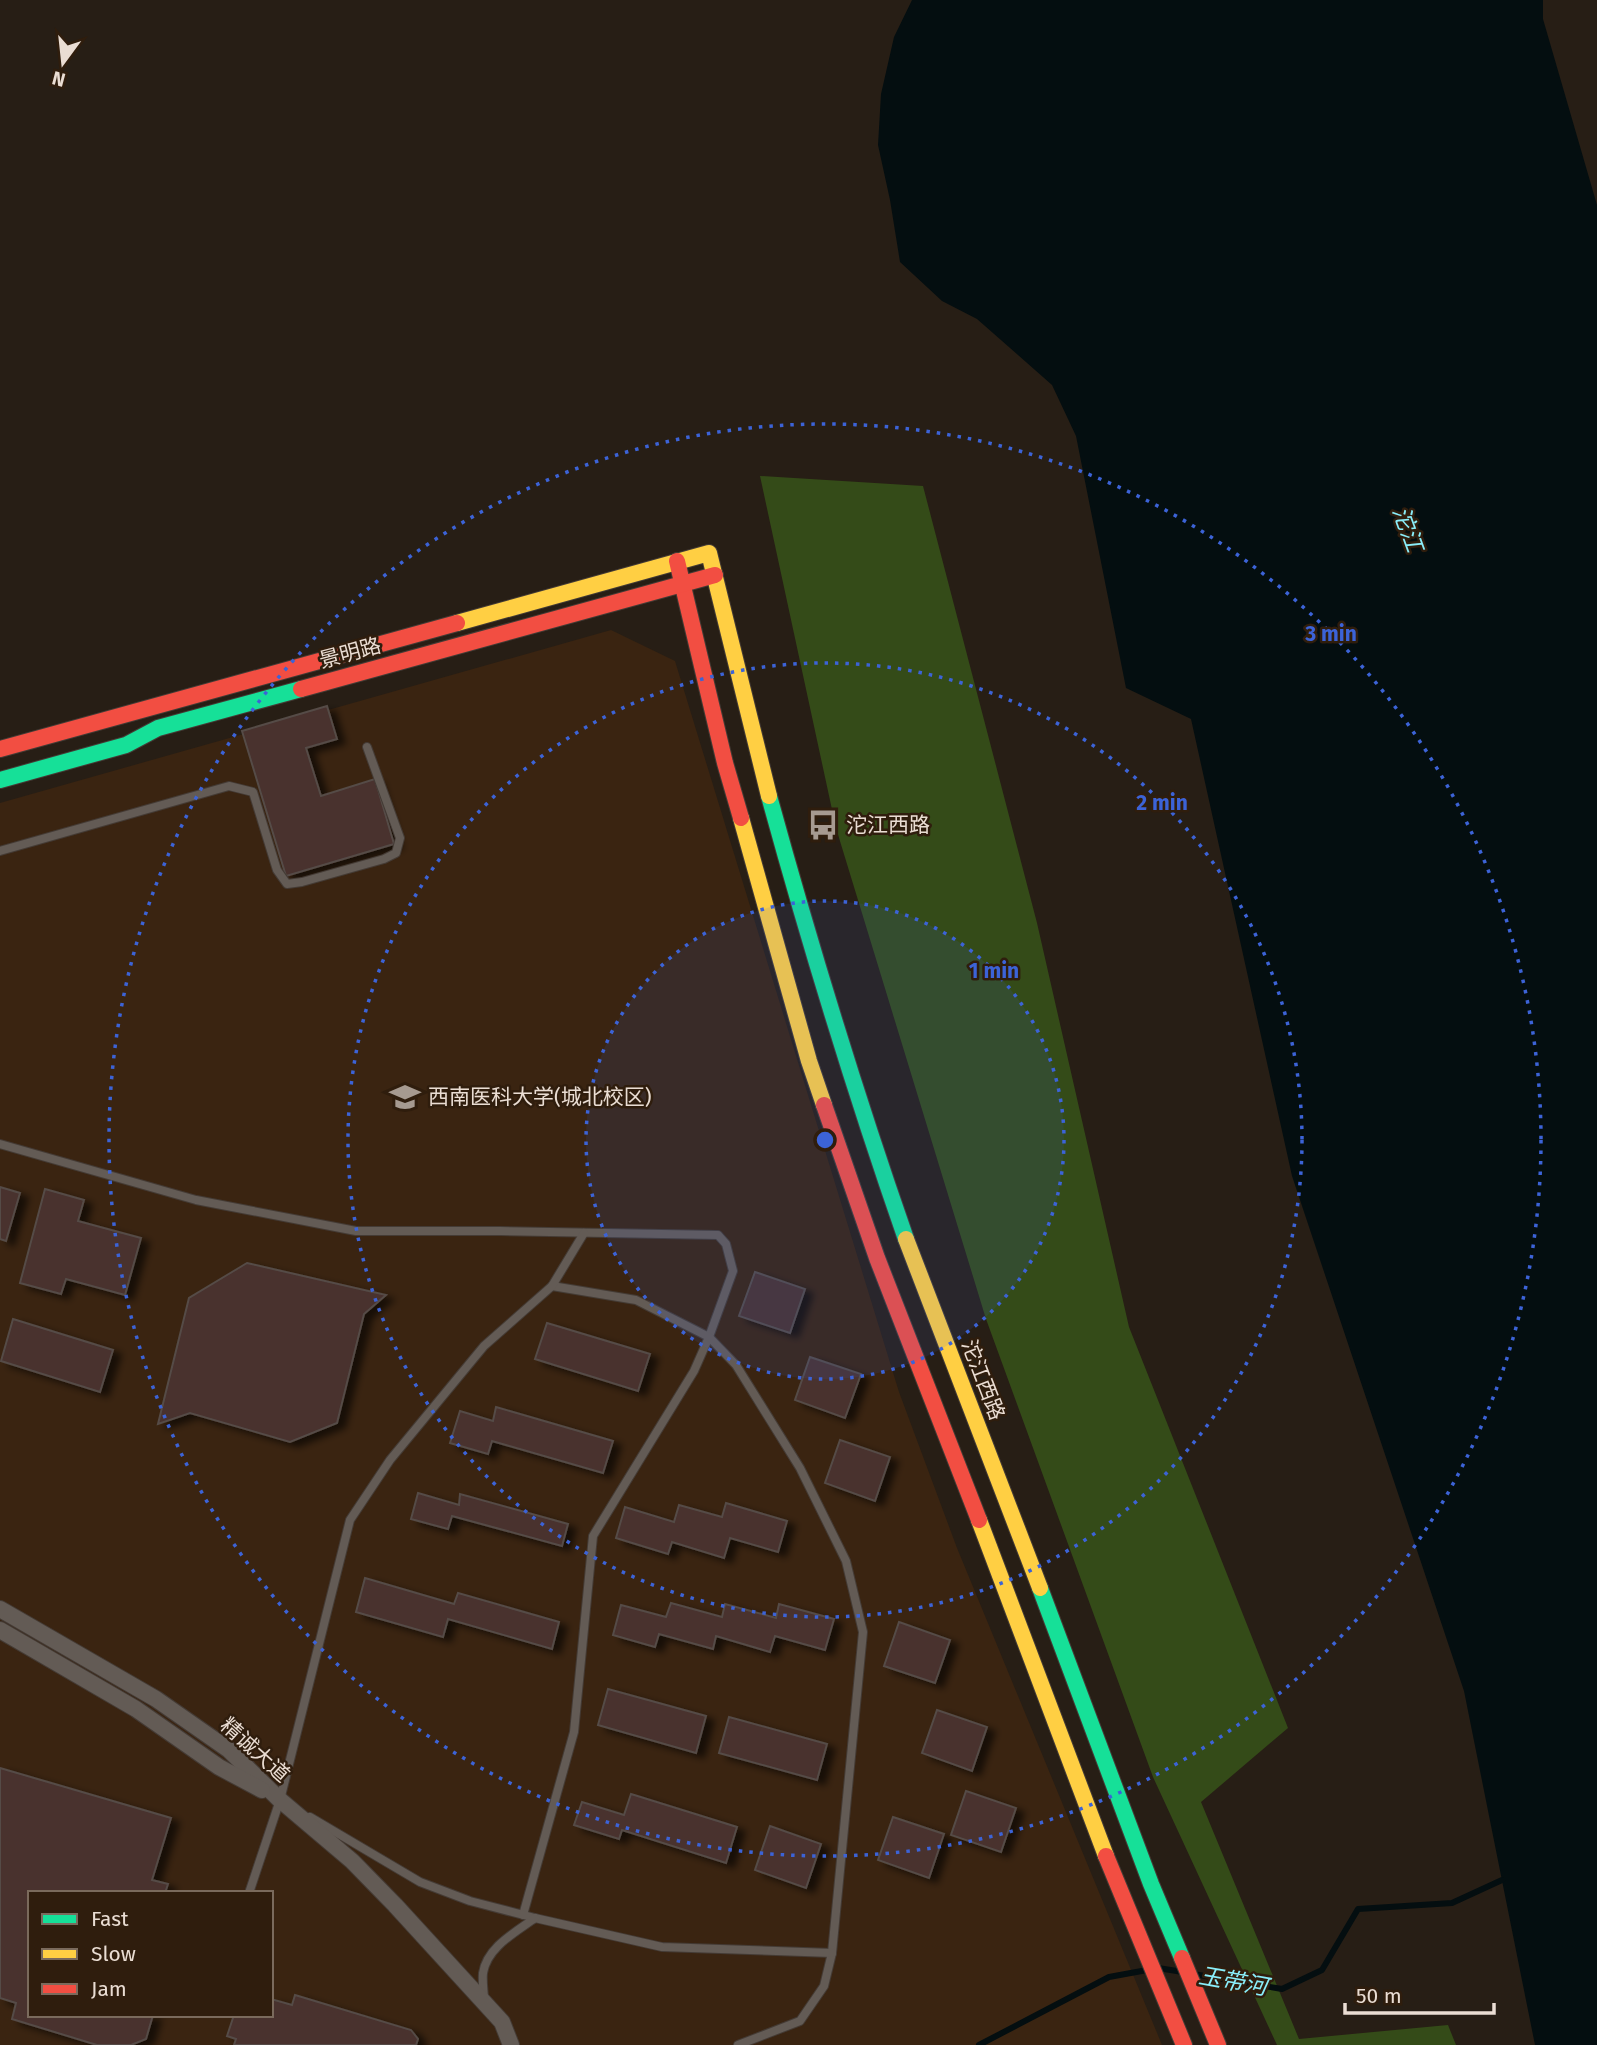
<svg xmlns="http://www.w3.org/2000/svg" width="1597" height="2045" viewBox="0 0 1597 2045" font-family="'Fira Sans','Noto Sans SC',sans-serif">
	<defs>
		<filter id="shadow"><feDropShadow dx="8" dy="4.5" stdDeviation="3.5" flood-color="#0009"/></filter>
	</defs>
	<rect width="100%" height="100%" fill="#271e15"/>
	<path fill="#3a2411" fill-rule="evenodd" d="M611,630L675,661L899,1392L957,1548L1162,2045H0V803ZM30,1893H271V2015H30Z"/>
	<path fill="#344b18" d="M760,476L923,486L1037,923L1129,1327L1288,1728L1201,1802L1299,2039L1448,2025L1456,2045H1277L1153,1777L986,1319L836,828Z"/>
	<path fill="#040e10" d="M912,0H1543V19L1597,205V2045H1535L1464,1691L1292,1176L1191,719L1126,688L1076,436L1052,385L977,319L942,301L900,262L890,200L878,145L881,94L894,37Z"/>
	<g fill="none" stroke-linecap="round" stroke-linejoin="round">
		<g stroke="#040e10" stroke-width="6">
			<path d="M1193,1974L1282,1989L1322,1970L1358,1909L1452,1903L1502,1880"/>
			<path d="M979,2045L1109,1977L1158,1968L1183,1972"/>
		</g>
	</g>
	<g fill="#48312e" stroke="#554b46" stroke-width="2" filter="url(#shadow)">
		<path d="M327,706L337,739L306,748L321,796L375,779L394,844L286,876L242,731Z"/>
		<path d="M0,1187L20,1193L6,1241L0,1239Z"/>
		<path d="M45,1189L84,1200L78,1221L141,1238L125,1295L66,1279L61,1294L20,1283Z"/>
		<path d="M247,1263L386,1295L364,1314L337,1423L290,1442L190,1413L158,1424L189,1298Z"/>
		<path d="M755,1272L805,1289L790,1333L739,1316Z"/>
		<path d="M13,1319L113,1350L100,1392L1,1361Z"/>
		<path d="M547,1323L650,1354L638,1391L535,1359Z"/>
		<path d="M810,1357L861,1374L845,1418L795,1400Z"/>
		<path d="M496,1407L613,1441L603,1473L492,1441L488,1454L450,1443L460,1411L493,1421Z"/>
		<path d="M840,1440L890,1457L875,1501L825,1483Z"/>
		<path d="M418,1493L459,1505L460,1494L568,1524L562,1546L452,1516L448,1529L411,1519Z"/>
		<path d="M726,1503L787,1521L778,1552L730,1538L724,1558L672,1542L668,1554L616,1538L625,1507L674,1522L679,1505L722,1517Z"/>
		<path d="M365,1578L454,1604L458,1593L559,1622L552,1649L448,1619L443,1637L356,1612Z"/>
		<path d="M671,1603L722,1617L725,1604L776,1618L779,1604L834,1619L825,1650L775,1636L770,1652L716,1636L713,1649L659,1634L655,1647L613,1635L621,1605L666,1617Z"/>
		<path d="M899,1622L950,1640L935,1683L884,1666Z"/>
		<path d="M608,1689L706,1716L696,1753L598,1725Z"/>
		<path d="M937,1710L987,1727L972,1771L922,1753Z"/>
		<path d="M729,1717L827,1744L817,1780L719,1753Z"/>
		<path d="M0,1768L171,1818L152,1880L168,1884L165,1893H30V2015H153L146,2039L131,2045H97L12,2019L16,2003L0,1998Z"/>
		<path d="M966,1791L1016,1808L1001,1852L951,1835Z"/>
		<path d="M631,1794L737,1827L726,1863L622,1830L619,1839L574,1825L582,1802L624,1815Z"/>
		<path d="M893,1817L944,1834L929,1878L878,1860Z"/>
		<path d="M770,1826L821,1844L806,1888L755,1870Z"/>
		<path d="M295,1995L411,2030L418,2039L416,2045H234L236,2039L227,2036L234,2015H271V1999L292,2005Z"/>
	</g>
	<g fill="none" stroke-linecap="round" stroke-linejoin="round">
		<g stroke="#443b35" stroke-width="10">
			<g id="lane">
				<path d="M0,851L229,786L253,792L277,870L287,884L302,882L384,859L396,853L400,838L367,747"/>
				<path d="M0,1144L196,1200L356,1231H500L718,1235L726,1244L733,1271L709,1337L694,1371L593,1536L574,1732L523,1915"/>
				<path d="M552,1286L636,1300L709,1337L736,1365L800,1468L846,1561L863,1632L832,1953L824,1986L800,2021L738,2045"/>
				<path d="M310,1817L420,1882L470,1901L535,1918L662,1947L832,1953"/>
				<path d="M249,1893L280,1800L350,1520L390,1460L484,1346L552,1286L584,1233"/>
				<path d="M484,2000C484,1992 482,1982 483,1973C487,1947 516,1932 535,1918"/>
			</g>
		</g>
		<g stroke="#443b35" stroke-width="18">
			<g id="street">
				<path d="M0,1609L156,1699L229,1750L280,1800L352,1861L395,1905L502,2022L511,2045"/>
				<path d="M0,1630L136,1709L219,1767L262,1790"/>
			</g>
		</g>
		<g stroke="#443b35" stroke-width="18">
			<g id="fast">
				<path d="M0,780L126,745L158,728L301,689"/>
				<path d="M769,796C810,945 855,1093 906,1239"/>
				<path d="M1040,1588L1151,1884L1182,1958"/>
			</g>
		</g>
		<g stroke="#443b35" stroke-width="18">
			<g id="slow">
				<path d="M457,623L709,553L769,796"/>
				<path d="M741,818L809,1061L824,1105"/>
				<path d="M906,1239L1040,1588"/>
				<path d="M979,1520L1106,1856"/>
			</g>
		</g>
		<g stroke="#443b35" stroke-width="18">
			<g id="jam">
				<path d="M677,561L725,763L741,818"/>
				<path d="M301,689L715,575"/>
				<path d="M0,749L457,623"/>
				<path d="M824,1105L877,1258L979,1520"/>
				<path d="M1106,1856L1184,2045"/>
				<path d="M1182,1958L1218,2045"/>
			</g>
		</g>
		<use href="#lane" stroke="#635b55" stroke-width="8"/>
		<use href="#street" stroke="#635b55" stroke-width="16"/>
		<use href="#fast" stroke="#16e098" stroke-width="16"/>
		<use href="#slow" stroke="#ffcf43" stroke-width="16"/>
		<use href="#jam" stroke="#f24e42" stroke-width="16"/>
	</g>
	<circle cx="825" cy="1140" r="239" fill="#3c63d7" fill-opacity=".12"/>
	<g fill="none" stroke="#3c63d7" stroke-width="3.5" stroke-dasharray="3.5 7">
		<circle cx="825" cy="1140" r="239"/>
		<circle cx="825" cy="1140" r="477"/>
		<circle cx="825" cy="1140" r="716"/>
	</g>
	<defs>
		<g id="bus-bare" transform="scale(2.415)"><path d="M-5-6H5V4H4V6H2V4H-2V6H-4V4H-5ZM-3.5-4V0h7V-4ZM-3.5 1.2v1.5H-2V1.2ZM2 1.2v1.5H3.5V1.2Z" fill="#a69a90" stroke="#2f1d0d" stroke-width="2.5" paint-order="stroke"/></g>
		<g id="university-bare" transform="scale(2.415)"><path d="M0-5L7-2L0 1L-7-2ZM-4 1L0 2.5L4 1V4Q0 6-4 4Z" fill="#a69a90" stroke="#2f1d0d" stroke-width="2.5" paint-order="stroke"/></g>
	</defs>
	<g fill-rule="evenodd">
		<use href="#bus-bare" x="823" y="825"/>
		<use href="#university-bare" x="405" y="1097"/>
	</g>
	<g text-anchor="middle" stroke-width="5" stroke-linejoin="round" paint-order="stroke">
		<g font-size="21" fill="#eaddd3" stroke="#2f1d0d">
			<text transform="translate(350 653) rotate(-15)" y="7">景明路</text>
			<text transform="translate(983 1380) rotate(69)" y="7">沱江西路</text>
			<text transform="translate(255 1750) rotate(42)" y="7">精诚大道</text>
		</g>
		<g font-size="21" fill="#eaddd3" stroke="#2f1d0d" text-anchor="start">
			<text x="846" y="832">沱江西路</text>
			<text x="428" y="1104">西南医科大学(城北校区)</text>
		</g>
		<g font-size="23" font-style="italic" fill="#8aeffb" stroke="#2f1d0d">
			<text transform="translate(1408 529) rotate(70)" y="8">沱江</text>
			<text transform="translate(1233 1981) rotate(10)" y="8">玉带河</text>
		</g>
	</g>
	<circle cx="825" cy="1140" r="10" fill="#3c63d7" stroke="#2f1d0d" stroke-width="3.5"/>
	<g font-size="21" text-anchor="middle" font-weight="bold" fill="#3c63d7" stroke="#2f1d0d" stroke-width="5" stroke-linejoin="round" paint-order="stroke">
		<text x="1331" y="641">3 min</text>
		<text x="1162" y="810">2 min</text>
		<text x="994" y="978">1 min</text>
	</g>
	<rect x="28" y="1891" width="245" height="126" fill="#2f1d0d" stroke="#7a6a5c" stroke-width="2"/>
	<rect x="42" y="1914" width="35" height="10" fill="#16e098" stroke="#7a6a5c" stroke-width="2"/>
	<text x="91" y="1926" font-size="21" fill="#eaddd3">Fast</text>
	<rect x="42" y="1949" width="35" height="10" fill="#ffcf43" stroke="#7a6a5c" stroke-width="2"/>
	<text x="91" y="1961" font-size="21" fill="#eaddd3">Slow</text>
	<rect x="42" y="1984" width="35" height="10" fill="#f24e42" stroke="#7a6a5c" stroke-width="2"/>
	<text x="91" y="1996" font-size="21" fill="#eaddd3">Jam</text>
	<g transform="translate(63 63) rotate(195)" stroke="#2f1d0d" stroke-width="5" paint-order="stroke">
	<path d="M0-5L12 26L0 18L-12 26Z" fill="#eaddd3"/>
	<text y="-10" font-size="19" font-weight="bold" text-anchor="middle" fill="#eaddd3">N</text>
	</g>
	<path d="M1345 2003v10h149v-10" fill="none" stroke="#eaddd3" stroke-width="3.5"/>
	<text x="1356" y="2003" font-size="21" fill="#eaddd3" stroke="#2f1d0d" stroke-width="5" paint-order="stroke">50 m</text>
</svg>
